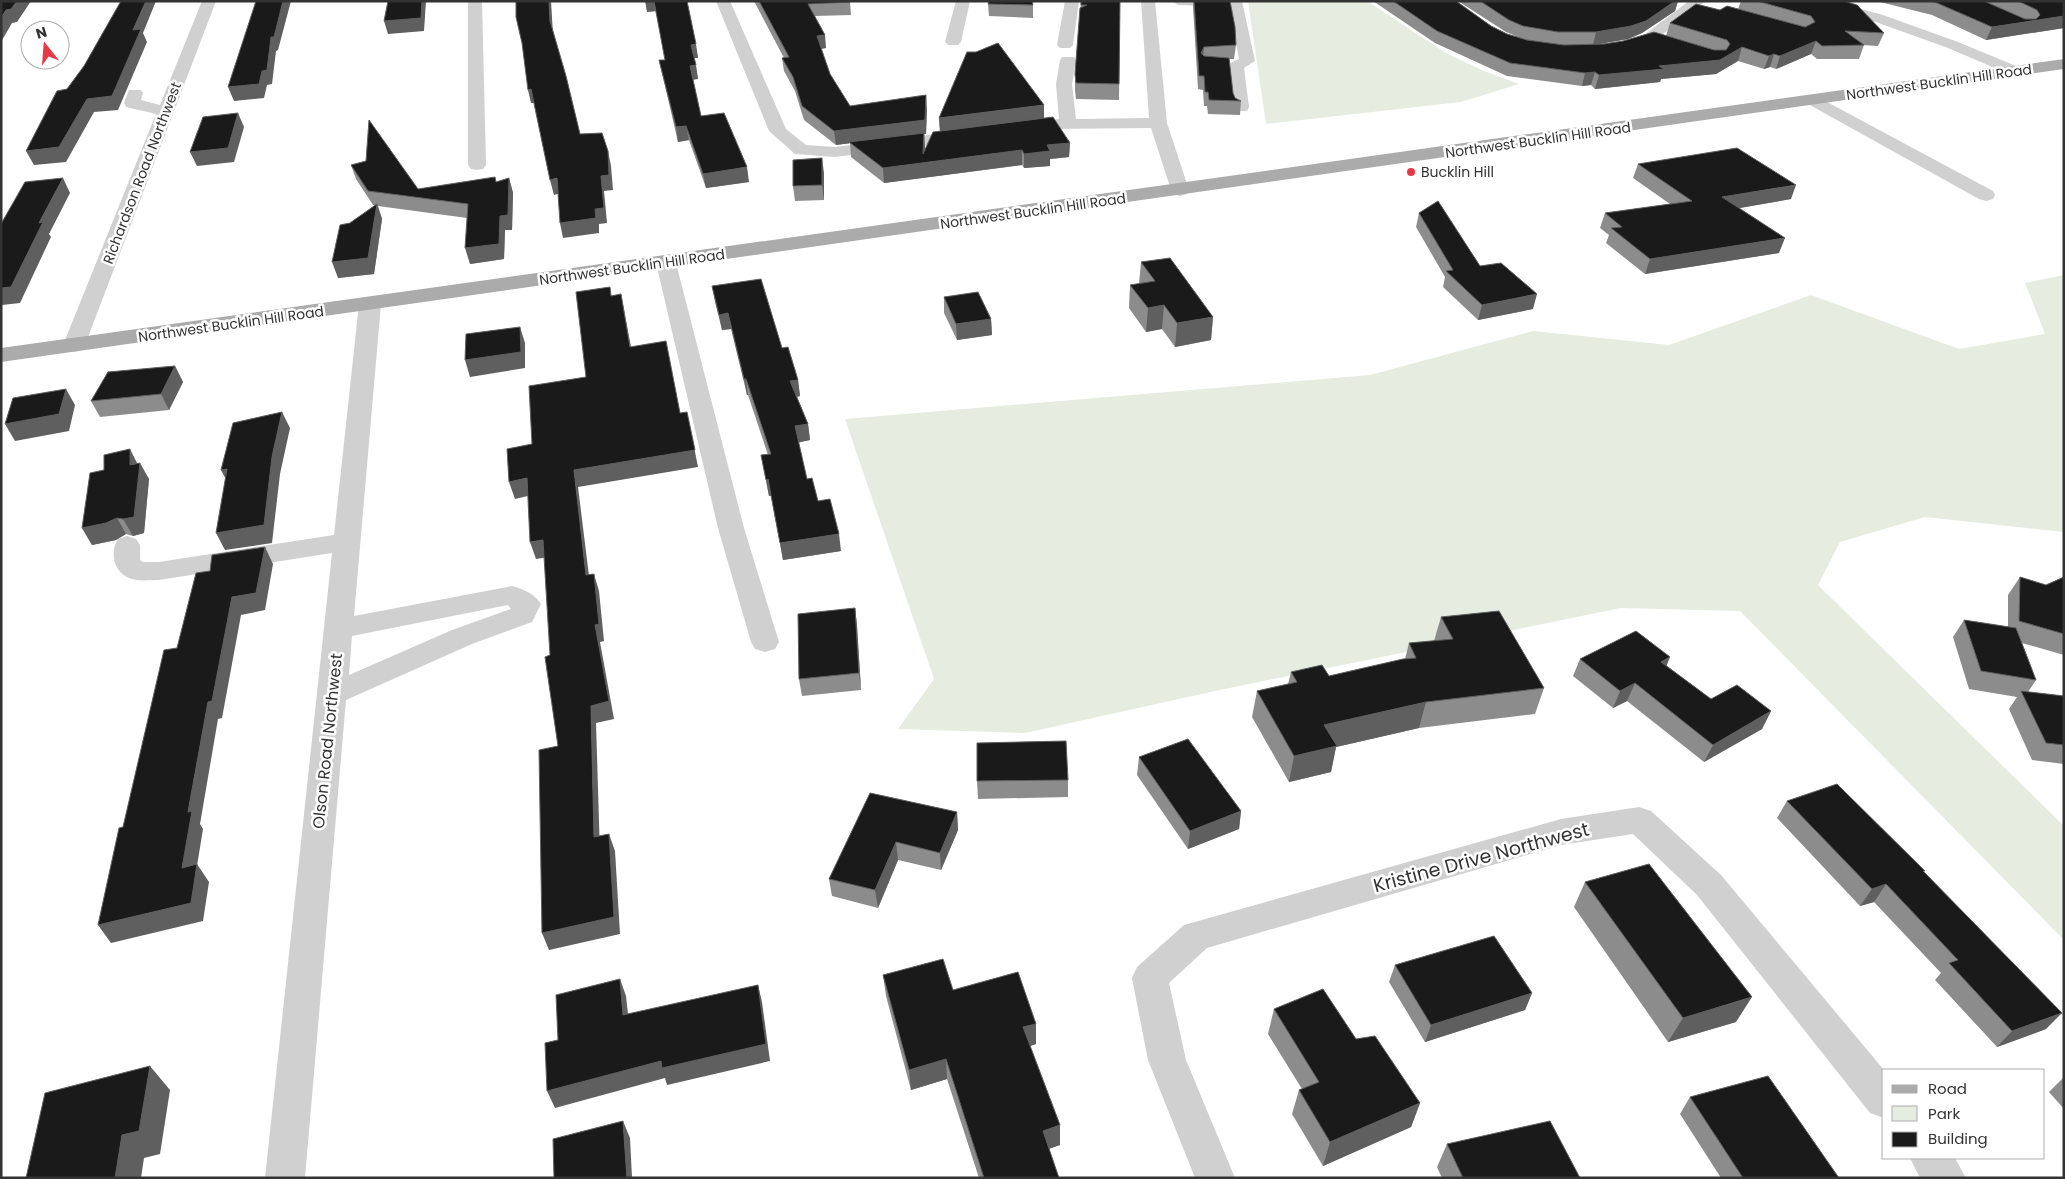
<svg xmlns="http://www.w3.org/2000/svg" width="2065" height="1179" viewBox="0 0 2065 1179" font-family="Poppins,sans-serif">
	<rect width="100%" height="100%" fill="#fff"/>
	<g fill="#e6ecdf">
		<path d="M1248,1H1367L1446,53L1484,71L1519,84L1461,102L1266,124Z"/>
		<path d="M2064,275V532L1925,517L1840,542L1818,585L2064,826V940L1740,611L1621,608L1215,691L1025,733L898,729L934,679L845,419L1370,375L1533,331L1669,345L1811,295L1959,349L2045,334L2025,283Z"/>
	</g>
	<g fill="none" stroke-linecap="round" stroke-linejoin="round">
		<g fill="#d0d0d0" fill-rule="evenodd">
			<path d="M202,1H216L85,345L82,350L74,352L66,350L63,345L156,114L126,107L124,103L129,90H141L143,93L141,100L160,105Z"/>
			<path d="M468,1H482L486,165L483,169L477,170L471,169L468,165Z"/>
			<path d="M716,1H730L786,129L806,145L835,147L967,130L973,131L976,135L973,139L967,140L835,157L795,154L769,131Z"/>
			<path d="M956,1H970L961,42L958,45H948L945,42Z"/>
			<path d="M1065,1H1079L1073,45L1070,48H1060L1057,45Z"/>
			<path d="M1141,1H1155L1167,123L1189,190L1187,194L1180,196L1173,194L1171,190L1151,128L1051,129L1020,133L1014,132L1011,128L1014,124L1020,123L1059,119L1056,84L1060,60L1062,57H1074L1076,60L1072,84L1076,119L1149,118Z"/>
			<path d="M1171,1H1242L1255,61L1244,68L1249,107L1247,111H1235L1233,107L1228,66L1230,63L1239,59L1229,7L1178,5Z"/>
			<path d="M1689,1H1706L1654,41L1623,51L1618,49L1615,46L1618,43L1644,35Z"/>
			<path d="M1807,1H1832L1883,15L1958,42L2021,68L2023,71L2021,74H2009L1948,48L1873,21L1809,4Z"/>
			<path d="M1814,95L1993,191L1995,195L1993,199L1986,201L1979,199L1808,104L1806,100L1808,96Z"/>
			<path d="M666,257L673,259L676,263L744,528L779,642L775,649L765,652L755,649L751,642L718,528L656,263L659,259Z"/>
			<path d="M370,298L377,300L381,304L354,616L512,586C524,589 535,594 541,604L532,622L472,644L346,700L305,1178H265L332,553L159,580C149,580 136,582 127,577C113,570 110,551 118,539L127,536L136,539L140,545V560L143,562H159L334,535L359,304L363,300ZM508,605L511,609L452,630L349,675L352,636Z"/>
			<path d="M1639,807L1651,811L1721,875L1884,1070V1118L1870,1113L1697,895L1633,834L1561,845L1207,948L1169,983L1186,1060L1235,1178H1195L1148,1060L1132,978L1137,967L1184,925L1561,819Z"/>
			<path d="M1910,1158H1955L1966,1178H1920Z"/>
		</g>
		<path fill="#ababab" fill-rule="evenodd" d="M2064,59V69L1,362V348Z"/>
	</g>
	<g fill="#8c8c8c">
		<path d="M687,1L698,58H694L698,79H693L701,116L749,182L706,188L689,140L678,142L662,73L659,60H665L656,11L647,12Z"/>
		<path d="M754,1H850L851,15L815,16L826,48L821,49L830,74L850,106L927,109L926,134H924L925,150L940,131L939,118L1044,105V118L1070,143L1069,157L1050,159V166L1024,168L1022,165L884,183L851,157L850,143L836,145L804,120L795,91L784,71L782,58H784Z"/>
		<path d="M1081,1L1120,7L1119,100L1076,99L1075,90V74Z"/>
		<path d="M1193,1H1230L1236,45L1234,59H1229L1233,93L1235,98L1241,101L1240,115L1208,114L1207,106H1204L1203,90L1198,89L1193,7Z"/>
		<path d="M1373,1H1456L1491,26L1507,34L1516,36L1506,32L1458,1H1678L1675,11L1642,33L1628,39L1600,44L1666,36L1670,23L1720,10L1738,9L1741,1H1844L1884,33L1878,46L1863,45H1864L1859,59H1817L1811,54L1776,69L1770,67L1764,69L1738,61L1716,74L1661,79L1660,82L1595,89L1591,85L1582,86L1507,76L1435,43Z"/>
		<path d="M1876,1H2064V28L1986,40L1932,15Z"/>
		<path d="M988,4L1033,5V18L989,16Z"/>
		<path d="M1638,164L1791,199L1739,208L1779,253L1645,274L1606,243L1609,235L1600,228L1605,213L1670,204L1633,178Z"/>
		<path d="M351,165L418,189L496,182L509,178L513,193L512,230H505L504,259L470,264L467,218L378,206L382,219L374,274L338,278L350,223L375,205H373L356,179Z"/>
		<path d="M824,173V200L795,201L793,186Z"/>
		<path d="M1419,213L1480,266L1533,309L1478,320L1443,287L1445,277L1416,227Z"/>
		<path d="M1141,262L1213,317L1211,340L1175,347L1162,329L1146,332L1129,308L1130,285L1139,284Z"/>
		<path d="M712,286L782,348L798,380L800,396L797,397L808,424L810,440L798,442L807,479L841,551L783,560L771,496H769L761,455H768L748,395H747L731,329L722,330L715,302Z"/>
		<path d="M944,297L991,319L992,335L957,340L944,313Z"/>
		<path d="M175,366L183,382L169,410L100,417L91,401Z"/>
		<path d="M138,463L149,479L144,533L133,536L126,534L116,540L92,545L82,528Z"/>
		<path d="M2020,577L2046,585L2064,577V655L2022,643L2036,680L2028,692L2064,696V764L2032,760L2009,709L2017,697L1969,689L1953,637L1964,620L2008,627V595Z"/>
		<path d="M855,608L857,626L861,690L802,696L799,679Z"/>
		<path d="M1441,617L1544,688L1535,714L1419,728L1336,747L1331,772L1289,782L1252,717L1257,691L1288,684L1291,672L1329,676L1405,659L1409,643L1434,641Z"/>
		<path d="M1580,659L1667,666L1711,699L1771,711L1762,729L1704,762L1627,701L1613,708L1573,676Z"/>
		<path d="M1139,757L1241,811L1239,829L1188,849L1137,775Z"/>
		<path d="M1068,780V797L978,799L977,781Z"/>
		<path d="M870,793L957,812L958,830L941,870L898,860L878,908L832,896L829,879Z"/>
		<path d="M1787,801L1924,872L2046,1029L1997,1047L1935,980L1941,973L1874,902L1860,906L1777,818Z"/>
		<path d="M1585,882L1736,1022L1668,1042L1574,907Z"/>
		<path d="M1395,965L1532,993L1525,1010L1425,1042L1389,982Z"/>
		<path d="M883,975L953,990L1036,1024V1044L1030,1046L1060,1145L1049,1149L1059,1178H979L947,1079L911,1090L886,996Z"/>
		<path d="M1274,1009L1356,1039L1420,1103L1411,1127L1323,1166L1292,1114L1299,1090L1302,1089L1268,1034Z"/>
		<path d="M2064,1077V1109L2049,1092Z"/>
		<path d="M1690,1097L1839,1178H1721L1680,1114Z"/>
		<path d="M1447,1144L1580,1178H1442L1437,1167Z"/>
	</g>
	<g fill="#5f5f5f">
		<path d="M17,1H31L17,22L12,23L1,42V18L6,10Z"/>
		<path d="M146,1H156L143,33L147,42L118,110L94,112L66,162L34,165L26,151L87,99L133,30Z"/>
		<path d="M283,1H291L278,50L276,51L272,84L267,85L264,98L234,101L228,87L271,37Z"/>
		<path d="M422,1H426L424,31L388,34L384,21Z"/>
		<path d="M549,1H551L553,34L550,21Z"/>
		<path d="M645,1H654L656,11L647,12Z"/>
		<path d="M1675,1H1678L1675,11L1642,33L1628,39L1593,45L1596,32Z"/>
		<path d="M2064,16V28L1986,40L1992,27Z"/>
		<path d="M825,35L826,48L818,49L817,36Z"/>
		<path d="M1816,41L1811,54L1776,69L1780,56Z"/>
		<path d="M696,44L698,58H694L691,45Z"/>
		<path d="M1204,47L1203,60L1201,53Z"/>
		<path d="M1742,47L1738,61L1716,74L1661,79L1660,82L1595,89L1599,75L1659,66Z"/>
		<path d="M1774,54L1770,67L1764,69L1769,56Z"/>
		<path d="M696,65L698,79L692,80L690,66Z"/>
		<path d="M1595,72L1591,85L1582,86L1585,73Z"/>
		<path d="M531,89L535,103H531L528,90Z"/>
		<path d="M926,95L927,109L926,134H924L925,147L924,163L1022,150V165L884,183L883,168L923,154L924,134L836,145L834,131Z"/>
		<path d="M1044,105V119L940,132L939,118Z"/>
		<path d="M238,113L244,127L234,162L197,166L190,152Z"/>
		<path d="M686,126L689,140L678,142L676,127Z"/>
		<path d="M1070,143L1069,157L1050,159V166L1024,168V154L1047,145Z"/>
		<path d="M608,151L611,166L613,190L604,191L607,223L599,224V233L563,238L560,223L595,209L601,176Z"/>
		<path d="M822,158L824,173V200L822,185Z"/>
		<path d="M747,167L749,182L706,188L703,174Z"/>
		<path d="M63,178L70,193L49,234L51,237L20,303L2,305L1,307V288L39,223Z"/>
		<path d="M509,178L513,193L512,230H505L504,259L470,264L465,248L500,216Z"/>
		<path d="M557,178L561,193L554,195L550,180Z"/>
		<path d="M1796,185L1791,199L1717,212L1722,197Z"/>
		<path d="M377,204L382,219L374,274L338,278L332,262Z"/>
		<path d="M1785,238L1779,253L1645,274L1650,259Z"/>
		<path d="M621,294L624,310L634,363L630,347Z"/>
		<path d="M1537,294L1533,309L1478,320L1482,305Z"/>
		<path d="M1164,305L1162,329L1146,332L1148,308Z"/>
		<path d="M728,313L731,329L722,330L719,315Z"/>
		<path d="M1213,317L1211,340L1175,347L1177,323Z"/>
		<path d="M991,319L992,335L957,340L956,324Z"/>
		<path d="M520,327L525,343V368L470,377L465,360Z"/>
		<path d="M175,366L183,382L169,410L161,394Z"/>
		<path d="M744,379H746L748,395H747Z"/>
		<path d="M798,380L800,396L793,397L790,381Z"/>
		<path d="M66,389L75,405L69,431L15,441L5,424Z"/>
		<path d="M282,412L290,428L280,474L272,543L225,550L216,533L272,457Z"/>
		<path d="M687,412L698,467L578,487L591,592L586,575L574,470Z"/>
		<path d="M808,424L810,440L797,443L795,426Z"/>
		<path d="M130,449L138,465L140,463L149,479L144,533L133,536L123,519L130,465Z"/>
		<path d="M227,469L230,487L221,470Z"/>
		<path d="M527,478L532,495L515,499L509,482Z"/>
		<path d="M768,479L771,496H769L766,480Z"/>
		<path d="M117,518L126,534L116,540L92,545L82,528Z"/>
		<path d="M839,534L841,551L783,560L780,543Z"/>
		<path d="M543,540L549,557L536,559L530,542Z"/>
		<path d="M265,547L273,564L265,610L241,615L222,718L218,719L200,824L203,829L196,872L197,864L209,882L203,921L111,943L98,925L182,868L188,812L208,702L232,597Z"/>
		<path d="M594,574L599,591L604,641L600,642L614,719L596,723L600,854L594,837L591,706Z"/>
		<path d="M855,608L857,626L861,690L859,673Z"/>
		<path d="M1670,657L1663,675L1661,662Z"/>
		<path d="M1635,683L1627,701L1613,708L1620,691Z"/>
		<path d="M1426,702L1419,728L1336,747L1331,772L1289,782L1294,756L1324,725Z"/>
		<path d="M1771,711L1762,729L1704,762L1713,745Z"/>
		<path d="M1241,811L1239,829L1188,849L1190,831Z"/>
		<path d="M957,812L958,830L941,870L940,853Z"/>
		<path d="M609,834L615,851L620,934L549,950L542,933Z"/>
		<path d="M896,842L898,860L878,908L875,890Z"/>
		<path d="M1886,884L1874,902L1860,906L1872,889Z"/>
		<path d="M620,979L626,996L630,1032L623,1015Z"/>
		<path d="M758,985L762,1002L770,1061L667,1085L665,1078L555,1108L547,1091Z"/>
		<path d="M1532,993L1525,1010L1425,1042L1431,1025Z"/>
		<path d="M1752,997L1736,1022L1668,1042L1683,1018Z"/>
		<path d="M2062,1013L2046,1029L1997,1047L2012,1031Z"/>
		<path d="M1036,1024V1044L1024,1048L1023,1027Z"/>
		<path d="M946,1059L947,1079L911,1090L909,1070Z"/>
		<path d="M150,1066L170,1090L160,1154L144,1158L141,1178H115L122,1135Z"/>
		<path d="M1420,1103L1411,1127L1323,1166L1330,1142Z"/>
		<path d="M623,1121L630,1138L632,1178H627Z"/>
		<path d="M1060,1125V1145L1042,1151L1043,1131Z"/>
	</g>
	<g fill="#1a1a1a" stroke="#5f5f5f">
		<path d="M1,1H17L11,9L6,10L1,18Z"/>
		<path d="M121,1H146L133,30L141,29L112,96L87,99L59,147L26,151L57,91L67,89L84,66Z"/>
		<path d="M256,1H283L274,37H271L267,70L262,71L259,84L228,87Z"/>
		<path d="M388,1H422L421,18L384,21Z"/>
		<path d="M516,1H549L550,21L566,76L580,134L602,133L608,151L609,175L601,176L604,208L595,209L596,218L560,223L557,178L550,180L531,89L528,90L522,43L516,17Z"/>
		<path d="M654,1H687L696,44L691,45L696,65L690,66L701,116L724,113L747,167L703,174L686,126L676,127L659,60H665Z"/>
		<path d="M759,1H850V2L808,4L825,35L817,36L830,74L850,106L926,95L925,120L834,131L802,106L793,77L782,58L789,57Z"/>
		<path d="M989,1H1032L1033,5L988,4Z"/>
		<path d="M1081,1H1120L1119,84L1076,83L1075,74L1080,8L1087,5H1081Z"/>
		<path d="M1194,1H1230L1235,27L1236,45L1204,47L1201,53L1204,56L1229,58L1233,93L1235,98L1241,101L1209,100L1208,92H1205L1204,76H1199Z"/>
		<path d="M1393,1H1456L1491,26L1507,34L1527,40L1564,45L1604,44L1623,41L1654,32L1714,50H1726L1730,44L1727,40L1670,23L1696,4L1720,10L1727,6L1805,27L1815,22L1811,16L1757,1H1844L1857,5L1884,33L1845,31L1864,45L1822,46L1816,41L1780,56L1774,54L1769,56L1742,47L1720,60L1659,66L1664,69L1599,75L1595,72L1585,73L1510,63L1437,31Z"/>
		<path d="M1480,1H1675L1646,21L1631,26L1596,32H1558L1523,26L1509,20Z"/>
		<path d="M1932,1H1984L2025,19H2036L2040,15L2037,10L2018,1H2064V16L1992,27L1937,3Z"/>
		<path d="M998,43L1044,105L939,118L967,52H976Z"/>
		<path d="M238,113L228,148L190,152L203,117Z"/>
		<path d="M1053,117L1070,143L1047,145L1050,151L1024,154L1022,150L883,168L849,142L924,133L923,154L933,132Z"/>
		<path d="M369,120L418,189L495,177L496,182L509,178L508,215L500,216L499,244L465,248L468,204L368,191L351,165L366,161Z"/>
		<path d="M1737,148L1796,185L1722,197L1785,238L1650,259L1611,228L1622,227L1605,213L1692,201L1638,164Z"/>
		<path d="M822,158V185L793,186V160Z"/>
		<path d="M63,178L39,223L43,222L11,287L1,288V224L25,182Z"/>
		<path d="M1438,201L1480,266L1501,263L1537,294L1482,305L1446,271L1453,270L1419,213Z"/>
		<path d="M377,204L368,258L332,262L340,225L350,223Z"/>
		<path d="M1170,258L1213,317L1177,323L1164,305L1148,308L1130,285L1155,281L1141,262Z"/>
		<path d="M761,279L782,348L788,347L798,380L790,381L808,424L795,426L807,479L812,478L818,501L830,499L839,534L780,543L768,479L766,480L761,455L771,454L746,379H744L728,313L719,315L712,286Z"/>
		<path d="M610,287L611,296L621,294L630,347L666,341L680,413L687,412L695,450L574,470L586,575L594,574L599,624L595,625L609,701L591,706L594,837L609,834L614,917L542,933L539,750L558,746L545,657L550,655L543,540L530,542L527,478L509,482L507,449L532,444L529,386L586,377L576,292Z"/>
		<path d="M978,292L991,319L956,324L944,297Z"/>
		<path d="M520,327L521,352L465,360L466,334Z"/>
		<path d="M175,366L161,394L91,401L108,372Z"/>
		<path d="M66,389L59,414L5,424L13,398Z"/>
		<path d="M282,412L272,457L264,525L216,533L227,469L221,470L233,423Z"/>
		<path d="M130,449V465L140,463L134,517L123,519L117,518L106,523L82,528L90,473L104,470V455Z"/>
		<path d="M265,547L256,593L232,597L212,701L208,702L188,812L192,811L182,868L197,864L191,903L98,925L119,828L123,827L164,650L177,648L196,573L210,571L212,555Z"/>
		<path d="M2020,577L2046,585L2064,577V634L2019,621Z"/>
		<path d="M855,608L859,673L799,679L798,614Z"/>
		<path d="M1499,611L1544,688L1426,702L1324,725L1337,746L1294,756L1257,691L1297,682L1291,672L1322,665L1329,676L1403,659L1416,658L1409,643L1453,639L1441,617Z"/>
		<path d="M1964,620L2016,628L2036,680L1981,671Z"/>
		<path d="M1636,631L1670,657L1661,662L1711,699L1737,685L1771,711L1713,745L1635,683L1620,691L1580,659Z"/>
		<path d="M2021,691L2064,696V745L2046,743Z"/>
		<path d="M1188,739L1241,811L1190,831L1139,757Z"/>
		<path d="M1066,741L1068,780L977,781V743Z"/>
		<path d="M1837,784L1925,871H1923L2062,1013L2012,1031L1949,963L1958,960L1886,884L1872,889L1787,801Z"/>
		<path d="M870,793L957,812L940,853L896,842L875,890L829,879Z"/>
		<path d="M1649,864L1752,997L1683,1018L1585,882Z"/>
		<path d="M1494,936L1532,993L1431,1025L1395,965Z"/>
		<path d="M943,959L953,990L1018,972L1036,1024L1023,1027L1060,1125L1043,1131L1059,1178H984L946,1059L909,1070L883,975Z"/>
		<path d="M620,979L623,1015L758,985L766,1044L662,1068L661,1061L547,1091L545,1043L558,1040L556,995Z"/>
		<path d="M1323,989L1356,1039L1375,1036L1420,1103L1330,1142L1299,1090L1319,1082L1274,1009Z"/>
		<path d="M150,1066L139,1131L122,1135L115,1178H26L45,1093Z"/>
		<path d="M1768,1076L1839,1178H1743L1690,1097Z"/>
		<path d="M623,1121L627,1178H554L553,1139Z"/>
		<path d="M1550,1121L1580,1178H1463L1447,1144Z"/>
	</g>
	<circle fill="#e63946" stroke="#fff" stroke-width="2" cx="1411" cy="172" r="5"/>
	<g text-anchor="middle" stroke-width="5" stroke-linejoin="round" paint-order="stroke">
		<g font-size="14" fill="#333" stroke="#fff">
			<text transform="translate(1939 82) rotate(-8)" y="5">Northwest Bucklin Hill Road</text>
			<text transform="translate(1538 140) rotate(-8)" y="5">Northwest Bucklin Hill Road</text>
			<text transform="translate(142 173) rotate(-69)" y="5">Richardson Road Northwest</text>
			<text transform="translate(1033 211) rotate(-8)" y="5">Northwest Bucklin Hill Road</text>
			<text transform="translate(632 267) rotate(-8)" y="5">Northwest Bucklin Hill Road</text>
			<text transform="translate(231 324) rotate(-8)" y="5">Northwest Bucklin Hill Road</text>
		</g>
		<g font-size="14" fill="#333" stroke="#fff" text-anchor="start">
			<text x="1421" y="177">Bucklin Hill</text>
		</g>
		<g font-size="16" fill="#333" stroke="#fff">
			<text transform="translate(327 741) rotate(-84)" y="6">Olson Road Northwest</text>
		</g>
		<g font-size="19" fill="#333" stroke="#fff">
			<text transform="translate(1481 857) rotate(-15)" y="7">Kristine Drive Northwest</text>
		</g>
	</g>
	<rect width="2065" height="1179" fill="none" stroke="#333333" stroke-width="5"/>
	<rect x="1882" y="1069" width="162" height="90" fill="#ffffff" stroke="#adadad"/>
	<rect x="1892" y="1085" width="25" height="8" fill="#ababab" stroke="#adadad"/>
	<text x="1928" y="1094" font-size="15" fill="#333333">Road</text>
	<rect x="1892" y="1106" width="25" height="15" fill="#e6ecdf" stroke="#adadad"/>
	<text x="1928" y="1119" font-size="15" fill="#333333">Park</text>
	<rect x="1892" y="1132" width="25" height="15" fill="#1a1a1a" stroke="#adadad"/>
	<text x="1928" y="1144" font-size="15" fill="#333333">Building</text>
	<g transform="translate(45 45) rotate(343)"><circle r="24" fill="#ffffff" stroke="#adadad"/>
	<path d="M0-4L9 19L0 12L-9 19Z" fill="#e63946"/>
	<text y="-8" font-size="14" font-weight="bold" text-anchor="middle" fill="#333333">N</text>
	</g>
</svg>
